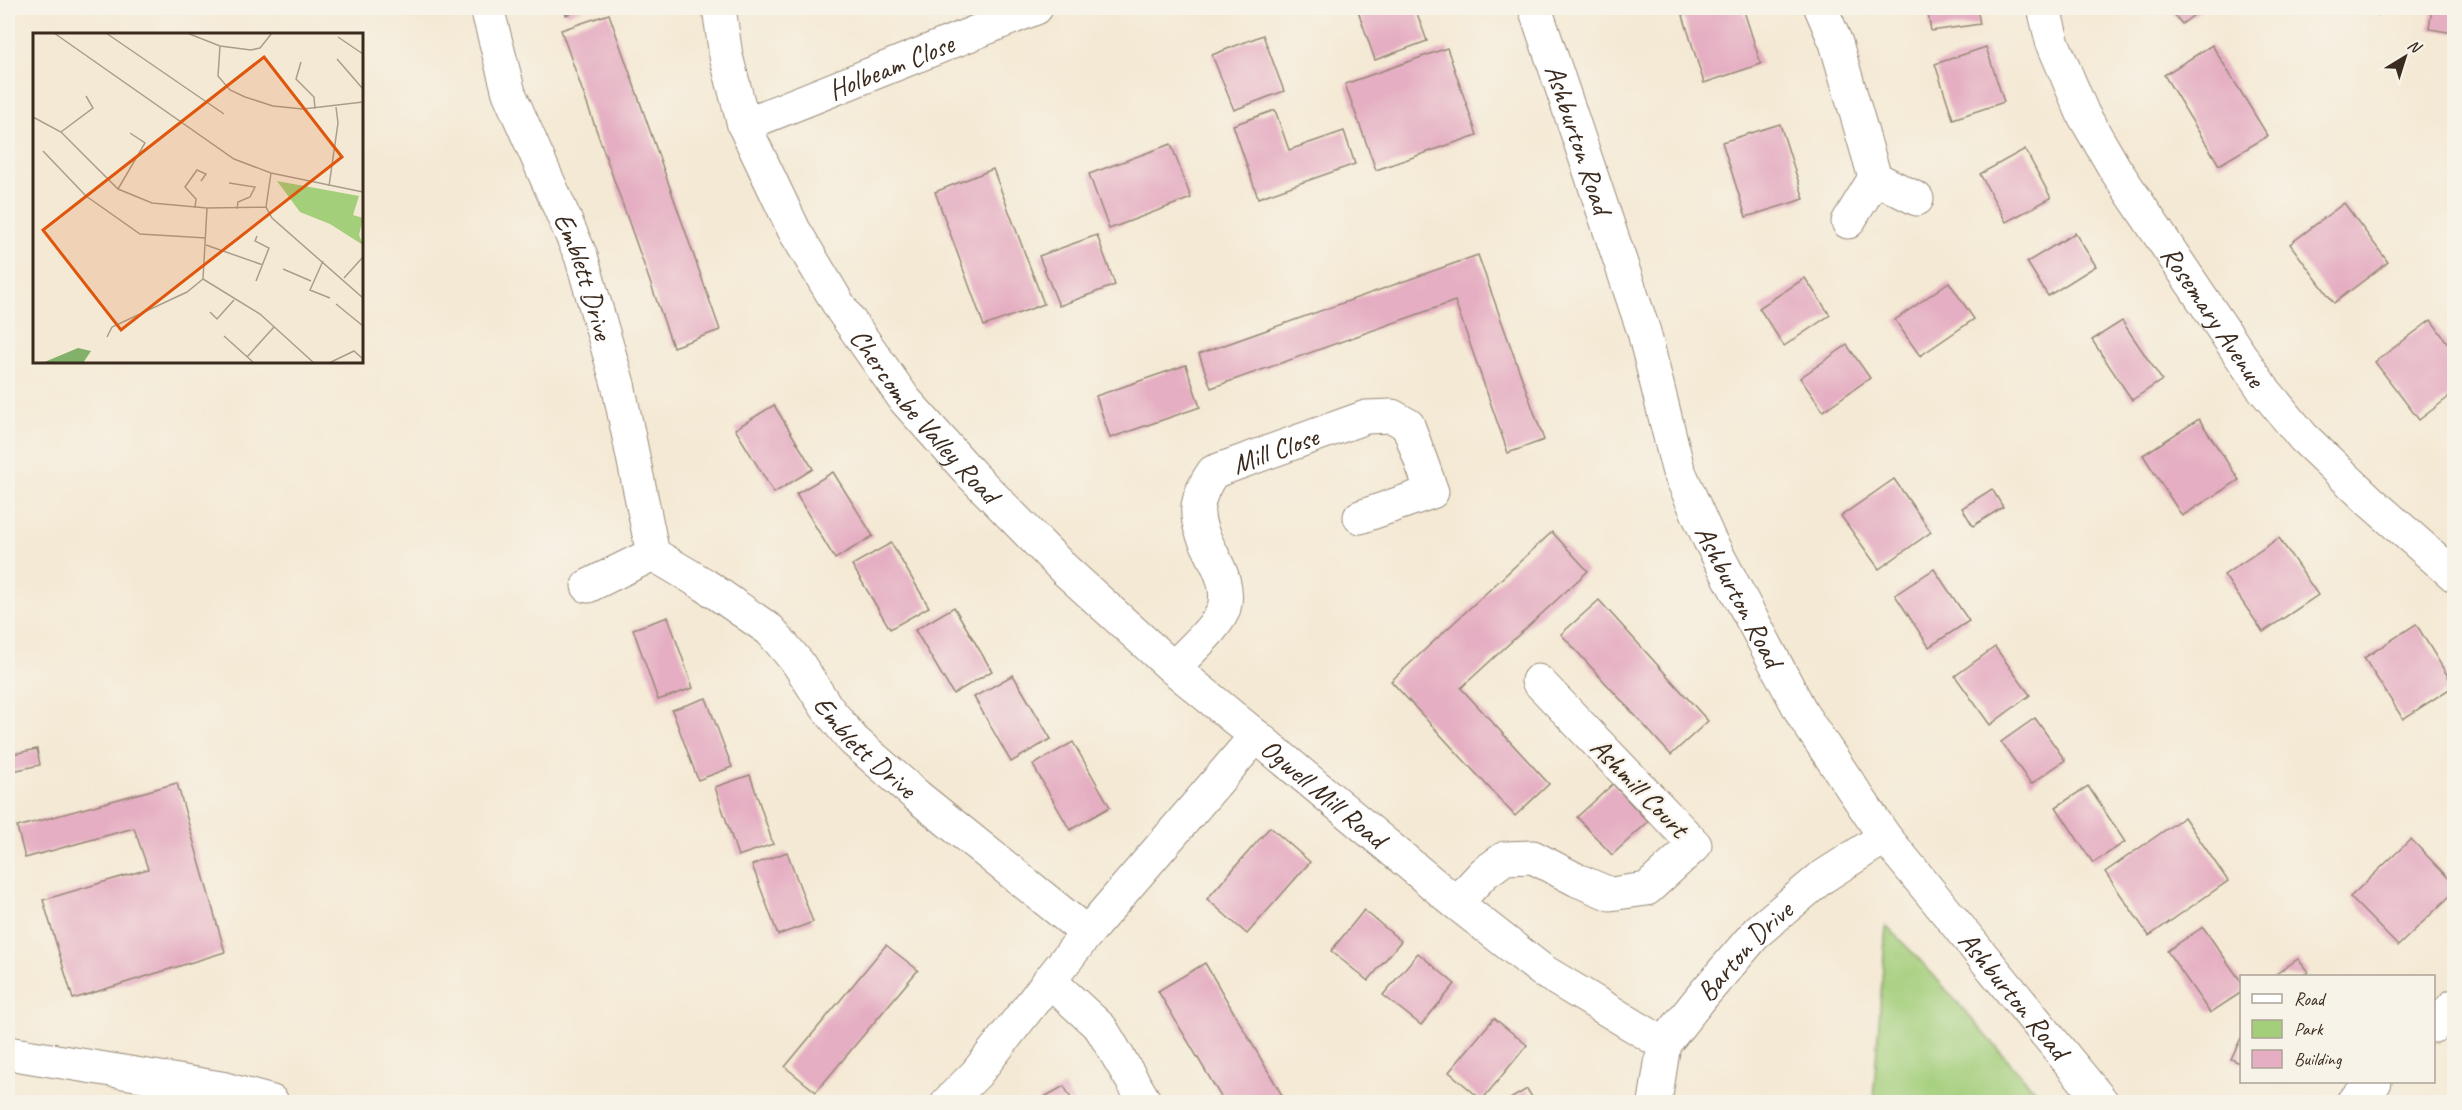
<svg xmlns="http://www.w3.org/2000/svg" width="2462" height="1110" viewBox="0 0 2462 1110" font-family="Caveat,sans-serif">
	<rect width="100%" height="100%" fill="#f7f3e8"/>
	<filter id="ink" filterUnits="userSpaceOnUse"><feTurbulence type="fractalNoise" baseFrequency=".0167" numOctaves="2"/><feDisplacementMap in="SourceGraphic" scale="12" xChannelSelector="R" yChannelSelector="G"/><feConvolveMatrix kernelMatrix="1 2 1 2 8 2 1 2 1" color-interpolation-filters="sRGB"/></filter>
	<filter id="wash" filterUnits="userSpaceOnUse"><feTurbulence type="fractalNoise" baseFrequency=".008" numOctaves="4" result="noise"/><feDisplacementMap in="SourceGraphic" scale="24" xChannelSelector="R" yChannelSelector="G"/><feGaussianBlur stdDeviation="1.35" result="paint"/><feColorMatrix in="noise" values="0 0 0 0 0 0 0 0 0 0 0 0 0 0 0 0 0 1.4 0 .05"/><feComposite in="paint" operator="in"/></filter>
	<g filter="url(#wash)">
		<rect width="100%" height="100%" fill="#f4e9d4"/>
		<path fill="#a3ce7a" stroke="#6f7c4c" stroke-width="1.5" d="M1886,926L1920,960L2045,1102H1873Z"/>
		<g id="blocks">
			<g fill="#e5aec2">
				<path d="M564,8H585L566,15Z"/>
				<path d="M918,8H937L921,14Z"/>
				<path d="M1357,8H1415L1427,41L1375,60Z"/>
				<path d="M1686,8H1743L1761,64L1704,83L1681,9Z"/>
				<path d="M1927,8H1977L1980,24L1931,31Z"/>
				<path d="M2169,8H2203L2182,24Z"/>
				<path d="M2366,8H2382L2378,15Z"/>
				<path d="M2432,8H2454V33L2429,29Z"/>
				<path d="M609,14L720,330L673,347L561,30Z"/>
				<path d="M1263,35L1284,91L1234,110L1212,55Z"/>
				<path d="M2212,45L2268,136L2219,165L2164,75Z"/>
				<path d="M1986,47L2004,102L1953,119L1935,64Z"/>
				<path d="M1447,48L1477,135L1376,170L1345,84Z"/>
				<path d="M1275,110L1289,150L1344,131L1355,164L1258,198L1233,125Z"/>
				<path d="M1780,124L1804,199L1746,217L1722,142Z"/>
				<path d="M1171,144L1191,198L1109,229L1089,174Z"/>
				<path d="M2025,149L2051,198L2006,222L1980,174Z"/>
				<path d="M993,169L1044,304L984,326L935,192Z"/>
				<path d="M2344,203L2388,262L2334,303L2290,244Z"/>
				<path d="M2075,233L2096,266L2048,296L2027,262Z"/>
				<path d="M1097,235L1115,285L1059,306L1039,256Z"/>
				<path d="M1478,255L1544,440L1508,453L1455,301L1211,388L1199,354Z"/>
				<path d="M1805,278L1830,315L1784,346L1759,308Z"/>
				<path d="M1949,282L1974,319L1920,356L1895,320Z"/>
				<path d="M2431,320L2454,352V393L2419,420L2375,362Z"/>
				<path d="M2122,321L2162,380L2132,400L2092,340Z"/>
				<path d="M1847,345L1870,378L1823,411L1800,378Z"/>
				<path d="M1186,365L1200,407L1110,438L1096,396Z"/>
				<path d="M774,405L813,469L774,493L735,429Z"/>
				<path d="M2199,419L2239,480L2182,516L2143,455Z"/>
				<path d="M833,472L873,536L835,559L796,494Z"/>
				<path d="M1894,479L1931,532L1879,569L1841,516Z"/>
				<path d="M1992,489L2003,507L1973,526L1962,508Z"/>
				<path d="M1552,532L1588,571L1461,688L1549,784L1515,816L1391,681Z"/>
				<path d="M2279,538L2318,595L2263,632L2224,575Z"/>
				<path d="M891,543L929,607L890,629L852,565Z"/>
				<path d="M1934,569L1969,621L1929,647L1895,595Z"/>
				<path d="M1599,600L1708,721L1671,755L1561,634Z"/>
				<path d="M954,607L992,671L953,694L915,630Z"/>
				<path d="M668,617L693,688L658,700L633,629Z"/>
				<path d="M2416,624L2454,686L2403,719L2364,658Z"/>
				<path d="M1995,647L2030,695L1990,725L1955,676Z"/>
				<path d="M1013,675L1051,739L1011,762L974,697Z"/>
				<path d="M706,698L732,767L698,780L672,710Z"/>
				<path d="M2035,718L2065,760L2031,784L2001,742Z"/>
				<path d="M1073,742L1110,807L1070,830L1033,765Z"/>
				<path d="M37,749L40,765L8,772V755Z"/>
				<path d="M750,775L773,844L738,856L715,787Z"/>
				<path d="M177,783L225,952L73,999L43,900L148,869L134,828L25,858L17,827Z"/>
				<path d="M1613,784L1648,822L1612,855L1577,817Z"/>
				<path d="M2088,786L2125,842L2093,863L2056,807Z"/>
				<path d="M2184,817L2228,881L2149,936L2105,872Z"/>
				<path d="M1270,827L1310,862L1247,934L1207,899Z"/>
				<path d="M2411,839L2454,884V892L2398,946L2350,897Z"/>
				<path d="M787,852L813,922L778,935L752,865Z"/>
				<path d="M1364,910L1401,941L1368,981L1331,951Z"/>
				<path d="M2203,927L2242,983V992L2210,1013L2167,951Z"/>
				<path d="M886,945L918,970L816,1092L785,1067Z"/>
				<path d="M1418,953L1455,984L1421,1025L1383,995Z"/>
				<path d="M2298,959L2308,972L2302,976H2273Z"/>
				<path d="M1205,963L1286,1102H1224L1158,991Z"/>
				<path d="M1494,1018L1527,1045L1482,1100L1449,1072Z"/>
				<path d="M2242,1036V1064L2231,1059Z"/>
				<path d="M1064,1086L1073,1102H1041L1039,1100Z"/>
				<path d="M1527,1089L1535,1102H1505Z"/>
			</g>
		</g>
	</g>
	<g filter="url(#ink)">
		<use href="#blocks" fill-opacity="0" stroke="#988a79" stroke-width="1.5"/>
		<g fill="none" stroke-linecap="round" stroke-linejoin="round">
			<g stroke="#988a79" stroke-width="35">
				<g id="street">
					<path id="s1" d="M487,8L509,93L581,256L618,384L653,554L705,585L770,630L798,663L827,708L853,740L917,796L1087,933"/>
					<path id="s2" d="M719,8L726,56L744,125L794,230L842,310L905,400L971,474L1064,569L1173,668L1256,736"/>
					<path d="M1821,8L1836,43L1875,178"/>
					<path id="s3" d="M2044,8L2052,41L2083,114L2115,169L2261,386L2303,437L2371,502L2454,575"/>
					<path id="s4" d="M744,125L1036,8"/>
					<path d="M1848,222L1875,178L1917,199"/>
					<path d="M588,586L653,554"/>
					<path id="s5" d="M1173,668C1186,655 1220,624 1224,608C1234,570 1194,542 1198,506C1200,493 1206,482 1213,472L1366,417L1392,416L1408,425L1432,492L1360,517"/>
					<path d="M1456,903L1484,873L1505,858L1533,857L1577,880L1610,894L1647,889L1695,845L1538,681"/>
					<path d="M1049,980L1101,1028L1145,1102"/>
					<path d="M2434,1026L2454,1006"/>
					<path d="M8,1053L221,1088L272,1102"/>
					<path id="s6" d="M948,1102L976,1074L1087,933L1256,736L1456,903L1543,971L1664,1044"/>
					<path id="s7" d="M1655,1102L1664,1044L1703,995L1758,931L1821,878L1885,837"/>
					<path d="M2353,1102L2375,1082"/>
				</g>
			</g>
			<g stroke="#988a79" stroke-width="35">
				<g id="primary">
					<path id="s8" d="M1535,8L1644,332L1678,469L1709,539L1804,717L1885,837L2102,1102"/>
				</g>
			</g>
			<use href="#street" stroke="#fff" stroke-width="33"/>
			<use href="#primary" stroke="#fff" stroke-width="33"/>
		</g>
	</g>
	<g text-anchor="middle" stroke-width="4.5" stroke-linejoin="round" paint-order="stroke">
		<g font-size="28" fill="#3b2a1e" stroke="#f7f3e8">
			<text dy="10" stroke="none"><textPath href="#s4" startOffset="158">Holbeam Close</textPath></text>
			<text dy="10" stroke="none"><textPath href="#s8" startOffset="138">Ashburton Road</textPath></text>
			<text dy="10" stroke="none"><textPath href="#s1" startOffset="286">Emblett Drive</textPath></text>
			<text dy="10" stroke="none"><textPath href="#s3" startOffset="354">Rosemary Avenue</textPath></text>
			<text dy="10" stroke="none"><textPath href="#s2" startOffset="464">Chercombe Valley Road</textPath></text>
			<text dy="10" stroke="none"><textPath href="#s5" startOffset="290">Mill Close</textPath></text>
			<text dy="10" stroke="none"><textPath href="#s8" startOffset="624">Ashburton Road</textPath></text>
			<text dy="10" stroke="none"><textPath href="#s1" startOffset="864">Emblett Drive</textPath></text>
			<text transform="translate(1640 787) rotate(46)" y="10">Ashmill Court</text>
			<text dy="10" stroke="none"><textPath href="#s6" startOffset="567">Ogwell Mill Road</textPath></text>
			<text dy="10" stroke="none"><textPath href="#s7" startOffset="182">Barton Drive</textPath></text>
			<text dy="10" stroke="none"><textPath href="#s8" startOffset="1110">Ashburton Road</textPath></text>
		</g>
	</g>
	<g transform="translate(33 33)">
		<rect width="330" height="330" fill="#f4e9d4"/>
		<path d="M244,148L326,163L320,182L330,185L326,202L330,212L297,191L267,179Z" fill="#a3ce7a"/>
		<path d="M45,315L58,318L50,330H9Z" fill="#82b16a"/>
		<path fill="none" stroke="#aa9d8b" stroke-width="1.5" d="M21,0L201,126L238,140L330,159M73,0L191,81M154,0L187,13L218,17L227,15L239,0M305,4L330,21M187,13L185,43L197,57L212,64L240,73L270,76L330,69M304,26L330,56M268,29L263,46L281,64L282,76M0,84L28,99L85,156L119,170L174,175M28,99L60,75L53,63M10,118L53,163L107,201L173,205M238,140L233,174L239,185L330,265M196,150L222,154L217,164L205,169L204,176M296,153L305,90L303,74M85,156L112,110L97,100M162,175L163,166L152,154L164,137L173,141L168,148M173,212L230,232M290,228L277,257L297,265M250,236L278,248M311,245L330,224M170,246L227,281L281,330M223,248L236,215L222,208L224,203M303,271L330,293M177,279L184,286L201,267M191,303L221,330M74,304L79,294L154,259L170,246L174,175L233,174M214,324L241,294M296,330L321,318L330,326"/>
		<path fill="#df570d" fill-opacity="0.15" stroke="#df570d" stroke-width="3" d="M231,24L309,124L88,297L10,197Z"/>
		<rect width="330" height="330" fill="none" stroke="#3b2a1e" stroke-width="3"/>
	</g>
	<rect width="2462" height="1110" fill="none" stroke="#f7f3e8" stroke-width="30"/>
	<rect x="2240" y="975" width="195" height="108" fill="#f7f3e8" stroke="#aca397" stroke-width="1.5"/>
	<rect x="2252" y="994" width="30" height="9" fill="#ffffff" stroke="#aca397" stroke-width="1.5"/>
	<text x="2294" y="1005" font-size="18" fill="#3b2a1e">Road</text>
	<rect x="2252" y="1020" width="30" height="18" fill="#a3ce7a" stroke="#aca397" stroke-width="1.5"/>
	<text x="2294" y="1035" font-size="18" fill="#3b2a1e">Park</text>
	<rect x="2252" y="1050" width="30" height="18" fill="#e5aec2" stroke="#aca397" stroke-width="1.5"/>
	<text x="2294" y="1065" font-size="18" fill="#3b2a1e">Building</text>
	<g transform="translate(2405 57) rotate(38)" stroke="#f7f3e8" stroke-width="4.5" paint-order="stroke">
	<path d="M0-4.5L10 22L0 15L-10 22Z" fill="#3b2a1e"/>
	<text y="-9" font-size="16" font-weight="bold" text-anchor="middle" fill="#3b2a1e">N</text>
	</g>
</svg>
